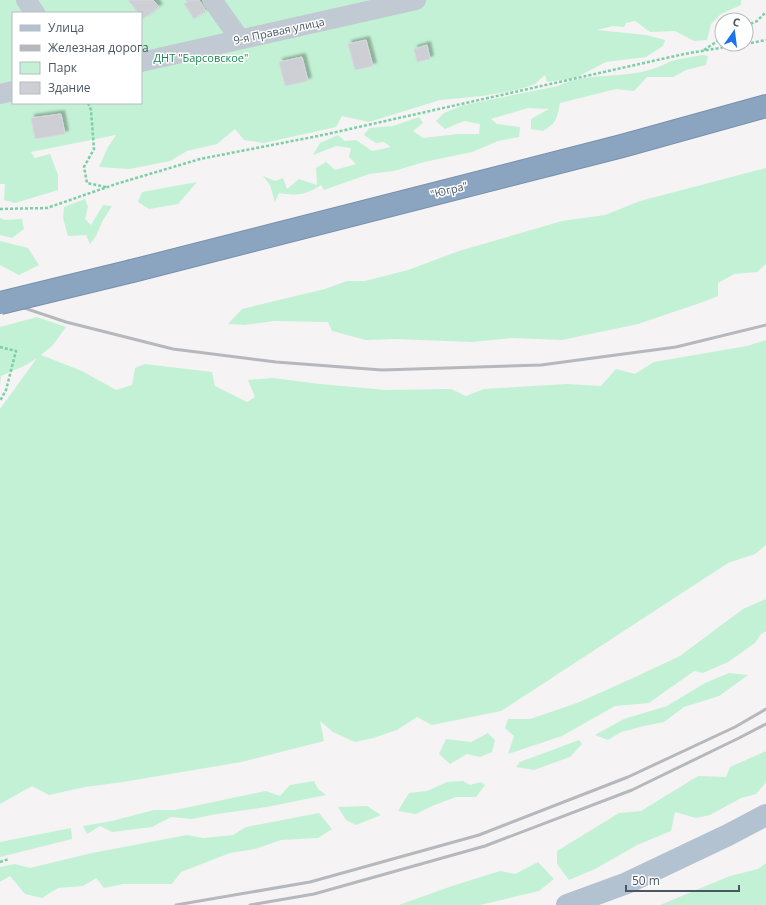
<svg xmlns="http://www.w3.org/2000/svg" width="766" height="905" viewBox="0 0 766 905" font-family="'Open Sans',sans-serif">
	<defs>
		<filter id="shadow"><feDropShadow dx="3.5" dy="-3.5" stdDeviation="1" flood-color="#0004"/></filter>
	</defs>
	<rect width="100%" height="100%" fill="#f5f3f3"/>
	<g fill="#c3f1d5" fill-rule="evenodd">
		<path d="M0,0H741V5L721,14L711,24L707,40L694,41L675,31L650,32L635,21L626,23L624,27L613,26L597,30L646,35L665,40L663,46L646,57L606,62L575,78L547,82L545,75L535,84L517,90L482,96L440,100L369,122L342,116L336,127L264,143L244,140L235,129L217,144L187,151L170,161L129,169L99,167L108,147L116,135L31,152L35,158L50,154L58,175V190L15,203L4,200L5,184H0ZM13,13H141V103H13Z"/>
		<path d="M703,55L708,56L706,65L686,70L673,77H647L634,91L616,89L560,103C557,118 557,123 543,131L531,129V119L549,109L528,108L491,119L497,124L520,127L519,137L498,141L472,152L424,162L394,171L369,174L324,190L321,185C304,195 300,196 279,193L275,202L270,185L263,176L275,181L283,178L287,189L299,179L317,185L316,168L326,162L335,170L356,164L349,157L351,148L336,146L313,155L320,143L338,135L345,141L356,140L372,151L391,147L384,142L376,143L364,135L369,128L393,126L419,117L423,123L413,131L423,138L458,134H479L480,124L464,121L445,129L436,121L444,113L464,105L558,86C586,72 619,79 649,70C657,68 664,64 672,61C682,58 693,57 703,55Z"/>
		<path d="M766,168V264L757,272L734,274L718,283V296L703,302L638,324L562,340L513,338L472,342L395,339L366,340L332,331L328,322L274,321L245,325L228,324L242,309L325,289L347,281H365L408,270L459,251L562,221L605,215L640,201Z"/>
		<path d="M197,182L178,204L149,209L138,202L142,192Z"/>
		<path d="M85,199L88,207L85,219L91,225L103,205L112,206L103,220L96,236L90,244L86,235L68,236L63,218L64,207Z"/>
		<path d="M0,218L5,220L22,219L24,229L12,238L0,235Z"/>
		<path d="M0,241L28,248L39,265L19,275L0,265Z"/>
		<path d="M37,317L66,327L53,345L41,355L82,371L116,390L132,385L135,368L145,364L212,372L215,386L247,402L255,397L248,380L273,378L320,384L386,390L451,389L466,396L484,389L567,384L601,386L616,369L635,374L654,362L747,346L766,340V545L755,554L728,563L501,711L432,725L417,717L397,730L373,738L355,742L333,732L320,721L324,741L241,762L123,782L85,787L49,795L32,786L0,804V409L37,358L26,365L1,376L0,385V327Z"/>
		<path d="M766,599V631L761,634L755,643L728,662L703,673L694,671L649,703L615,706L562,736L508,754L514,736L505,728L508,719H530L577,703L631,679L680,656L743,609Z"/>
		<path d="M729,673L748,675L719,696L684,707L664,722L644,726L621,732L608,740L595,735L624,719L667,706L705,683Z"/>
		<path d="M488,733L495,740L492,752L480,757L467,754L450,764L439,754L446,739L471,742Z"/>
		<path d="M579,740L582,744L570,757L534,770L516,767L520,762Z"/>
		<path d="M766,751V782L756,794L741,798L710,815L696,818L675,812L671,831L637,845L595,869L569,880L557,864V851L619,813L641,811L698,776L726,777L730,767Z"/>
		<path d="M314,781L318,789L326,795L267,807L217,814L192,819L171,817L152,827L112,832L100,826L87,834L83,826L112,821L154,810H175L266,791L280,796L290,785Z"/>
		<path d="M463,781L470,785L481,782L485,785L476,797H456L432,806L416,814L398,811L409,793L427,791L447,782Z"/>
		<path d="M367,806L381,815L356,825L346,820L338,807Z"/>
		<path d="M319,813L332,829L318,838L281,840L255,849L230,853L181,872L172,884H123L104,888L96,878L83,886L58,888L42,898L25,894L10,876L0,882V867L15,864L30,868L92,853L187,835L203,838L233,835L246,827Z"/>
		<path d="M71,828L72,839L0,857V842Z"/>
		<path d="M538,862L554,879L539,891L480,905H399L452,886L500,871L515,874Z"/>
		<path d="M766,863V905H660L730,876L758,869Z"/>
	</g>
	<g fill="#cdcfd5" stroke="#d7d9de" filter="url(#shadow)">
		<path d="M128,0H153L159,7L143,19L141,17V13H138Z"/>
		<path d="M190,0H199L206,11L194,19L184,4Z"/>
		<path d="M366,40L373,66L355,70L348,44Z"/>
		<path d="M427,45L430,59L417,62L414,49Z"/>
		<path d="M302,57L308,81L285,86L279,62Z"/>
		<path d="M61,114L65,134L35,139L31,118Z"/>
	</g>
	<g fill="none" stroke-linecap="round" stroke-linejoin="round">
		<g stroke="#7690ad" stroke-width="24">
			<path id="highway" d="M132,271L622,146L766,106"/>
		</g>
		<g stroke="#7ad0a6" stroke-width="2.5" stroke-dasharray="3 2" stroke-linecap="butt">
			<path d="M746,26L757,21L766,12"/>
			<path d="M746,44L766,40"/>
			<path d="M704,50L722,38"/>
			<path d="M88,103L91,110L94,149L84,167L87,183L106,187"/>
			<path d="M0,209L47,208L116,184L200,159L323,135L684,54L743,44"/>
			<path d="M0,347L16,351L6,390L0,401"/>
			<path d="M0,862L9,859"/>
		</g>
		<g stroke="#c1cad2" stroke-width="20">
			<path d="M26,0L35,13"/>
			<path d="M212,0L240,39"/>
			<path d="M141,62L416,0"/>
			<path d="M0,94L13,91"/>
		</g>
		<path stroke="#b3c2d1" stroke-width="22" d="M567,905L627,883L728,835L766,815"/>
		<use href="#highway" stroke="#8ba5c1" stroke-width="22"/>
		<g stroke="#b5b8bd" stroke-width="3">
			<path d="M0,300L66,322L173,349L276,362L382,370L541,365L676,347L766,325"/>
			<path d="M176,905L310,882L479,835L628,777L735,727L766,709"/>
			<path d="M250,905L314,894L485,846L632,790L739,738L766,724"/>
		</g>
		<g stroke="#7690ad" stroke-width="24" stroke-linecap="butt">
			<path id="highway-bridge" d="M0,303L132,271"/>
		</g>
		<use href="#highway-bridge" stroke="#8ba5c1" stroke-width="22"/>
	</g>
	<g text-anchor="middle" stroke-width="3" stroke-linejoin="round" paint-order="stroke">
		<g font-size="11" fill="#4a5661" stroke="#fff">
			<text transform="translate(279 31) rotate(-12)" y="4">9-я Правая улица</text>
			<text transform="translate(449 190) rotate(-14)" y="4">"Югра"</text>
		</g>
		<g font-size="11" fill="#17864f" stroke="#fff">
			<text x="201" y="62">ДНТ "Барсовское"</text>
		</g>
	</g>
	<rect x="12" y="12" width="130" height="92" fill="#ffffff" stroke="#b7bbc0"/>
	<rect x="20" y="25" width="20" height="6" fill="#b3c2d1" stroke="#b7bbc0"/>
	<text x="48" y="32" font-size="12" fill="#4a5661">Улица</text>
	<rect x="20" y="45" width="20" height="6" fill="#b5b8bd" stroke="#b7bbc0"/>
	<text x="48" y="52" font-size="12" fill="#4a5661">Железная дорога</text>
	<rect x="20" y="62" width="20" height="12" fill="#c3f1d5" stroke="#b7bbc0"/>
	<text x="48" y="72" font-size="12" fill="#4a5661">Парк</text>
	<rect x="20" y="82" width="20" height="12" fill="#cdcfd5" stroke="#b7bbc0"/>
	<text x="48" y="92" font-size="12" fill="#4a5661">Здание</text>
	<g transform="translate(734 32) rotate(14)"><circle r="19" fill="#ffffff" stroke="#b7bbc0"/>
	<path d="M0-3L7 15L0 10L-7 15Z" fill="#1a73e8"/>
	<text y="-6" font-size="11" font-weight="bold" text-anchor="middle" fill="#4a5661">С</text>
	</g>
	<path d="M626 885v6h113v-6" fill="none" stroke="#4a5661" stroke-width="2"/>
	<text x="632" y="885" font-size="12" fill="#4a5661" stroke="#ffffff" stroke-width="3" paint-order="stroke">50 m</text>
</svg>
